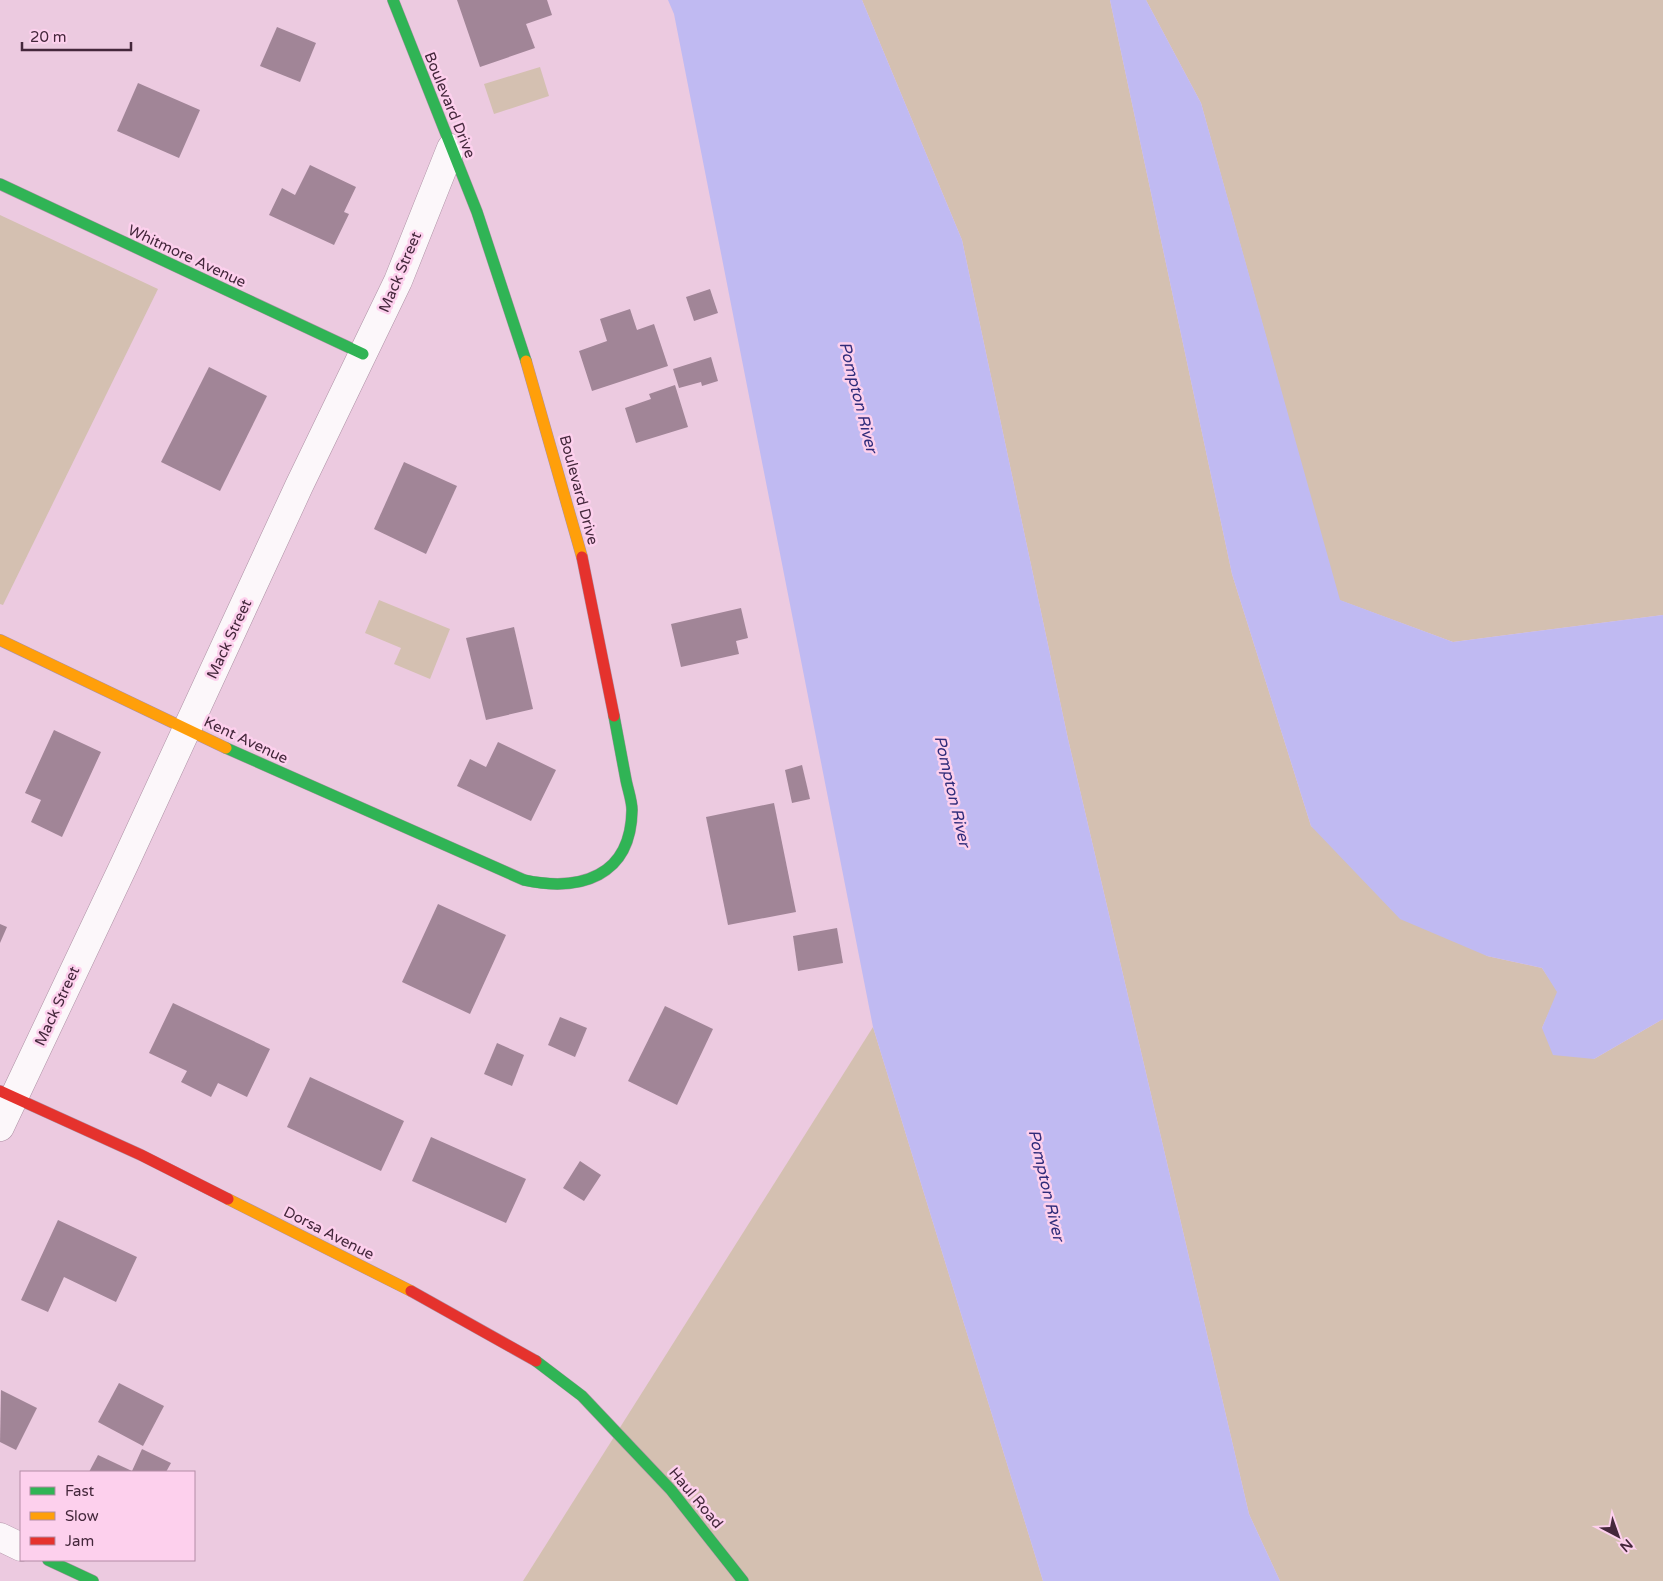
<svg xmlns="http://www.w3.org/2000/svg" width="1663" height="1581" viewBox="0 0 1663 1581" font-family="'Varela Round',sans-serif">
	<rect width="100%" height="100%" fill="#eccae0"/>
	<g fill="#d4c0b1">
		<path d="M862,0H1110L1232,574L1311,826L1487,956L1542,968L1558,992L1542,1028L1594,1059L1663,1019V1581H1280L1249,1514L1068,739L962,240Z"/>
		<path d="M1146,0H1663V615L1453,642L1339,600L1201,103Z"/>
		<path d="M540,67L549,96L494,114L484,84Z"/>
		<path d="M0,215L158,289L3,605L0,604Z"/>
		<path d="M379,600L450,629L430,679L394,664L401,648L365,633Z"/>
		<path d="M873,1027L1043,1581H523Z"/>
	</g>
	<g fill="#c0baf2">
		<path d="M668,0H862L962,240L1068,739L1249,1514L1280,1581H1043L873,1027L674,14Z"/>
		<path d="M1110,0H1146L1201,103L1340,600L1453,642L1663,615V1019L1594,1059L1553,1055L1542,1028L1557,992L1542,968L1487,956L1400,919L1311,826L1232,574Z"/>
	</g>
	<g fill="#a18597">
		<path d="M457,0H547L552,15L526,24L535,48L480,67Z"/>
		<path d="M277,27L316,43L300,82L260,66Z"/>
		<path d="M138,83L200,110L179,158L117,131Z"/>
		<path d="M310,165L356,187L344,212L349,214L334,245L269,215L282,188L295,195Z"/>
		<path d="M710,289L718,313L694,321L686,297Z"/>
		<path d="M630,309L637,330L654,324L668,366L592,391L579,351L607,341L600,319Z"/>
		<path d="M711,357L718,381L702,386L701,382L679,388L673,369Z"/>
		<path d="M209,367L267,396L220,491L161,462Z"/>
		<path d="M675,385L688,427L636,443L625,408L651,399L649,394Z"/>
		<path d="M404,462L457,486L426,554L374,529Z"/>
		<path d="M741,608L748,638L736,641L739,654L681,667L671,624Z"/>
		<path d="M514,627L533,709L486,720L466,638Z"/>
		<path d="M54,730L101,752L62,837L31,822L41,800L25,793Z"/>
		<path d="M498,742L556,770L531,821L457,786L470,759L486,767Z"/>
		<path d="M802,765L810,799L792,803L785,770Z"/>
		<path d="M774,803L796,912L728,925L706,817Z"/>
		<path d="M438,904L506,935L470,1014L402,982Z"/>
		<path d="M0,924L7,927L0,943Z"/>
		<path d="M837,928L843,963L798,971L793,936Z"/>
		<path d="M173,1003L270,1049L247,1097L218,1083L211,1097L181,1082L187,1071L149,1053Z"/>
		<path d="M665,1006L713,1029L677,1105L628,1081Z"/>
		<path d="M560,1017L587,1028L575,1057L548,1045Z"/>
		<path d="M497,1043L524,1055L512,1086L484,1074Z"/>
		<path d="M310,1077L404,1121L381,1171L287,1127Z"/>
		<path d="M431,1137L526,1179L506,1223L412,1181Z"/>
		<path d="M580,1161L601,1175L584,1201L563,1188Z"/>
		<path d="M58,1220L137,1257L116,1302L64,1277L48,1312L21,1300Z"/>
		<path d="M119,1383L164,1406L143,1446L98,1422Z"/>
		<path d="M1,1390L37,1408L16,1450L0,1442Z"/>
		<path d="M142,1449L171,1463L166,1472H89L98,1455L132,1471Z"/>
	</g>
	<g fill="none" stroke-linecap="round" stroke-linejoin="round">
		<g stroke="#ad91a4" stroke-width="29">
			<g id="street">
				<path d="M0,1127L124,865L299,486L398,281L451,148"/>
				<path d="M0,1537L21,1547"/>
			</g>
		</g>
		<g stroke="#ad91a4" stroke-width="12">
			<g id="fast">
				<path d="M393,0L477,212L526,361"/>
				<path d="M0,184L363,354"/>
				<path d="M226,748L524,880C580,892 631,877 632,810C632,801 628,790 626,780C622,759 618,738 614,716"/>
				<path d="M536,1361L582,1396L671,1490L743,1581"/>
				<path d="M48,1560L93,1581"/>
			</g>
		</g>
		<g stroke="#ad91a4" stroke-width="12">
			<g id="slow">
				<path d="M526,361L582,557"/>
				<path d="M0,640L226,748"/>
				<path d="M228,1199L411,1291"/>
			</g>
		</g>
		<g stroke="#ad91a4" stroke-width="12">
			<g id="jam">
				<path d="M582,557L614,716"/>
				<path d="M0,1091L141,1155L228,1199"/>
				<path d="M411,1291L536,1361"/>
			</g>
		</g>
		<use href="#street" stroke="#fcf7fa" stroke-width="28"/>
		<use href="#fast" stroke="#30b455" stroke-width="11"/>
		<use href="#slow" stroke="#ff9f0a" stroke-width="11"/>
		<use href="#jam" stroke="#e5322d" stroke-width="11"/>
	</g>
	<g text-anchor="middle" stroke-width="5" stroke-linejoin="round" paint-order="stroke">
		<g font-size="15" fill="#44273b" stroke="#fdd0ed">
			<text transform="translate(450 105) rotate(68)" y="5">Boulevard Drive</text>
			<text transform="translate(187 256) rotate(25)" y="5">Whitmore Avenue</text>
			<text transform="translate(400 272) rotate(-67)" y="5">Mack Street</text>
			<text transform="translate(579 490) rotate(75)" y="5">Boulevard Drive</text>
			<text transform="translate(229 639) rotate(-65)" y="5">Mack Street</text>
			<text transform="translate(246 740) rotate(25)" y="5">Kent Avenue</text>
			<text transform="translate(57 1006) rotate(-65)" y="5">Mack Street</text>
			<text transform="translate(329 1233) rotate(27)" y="5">Dorsa Avenue</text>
			<text transform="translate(696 1498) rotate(50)" y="5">Haul Road</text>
		</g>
		<g font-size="16" font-style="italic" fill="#302c7a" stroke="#fdd0ed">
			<text transform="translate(859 397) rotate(76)" y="6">Pompton River</text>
			<text transform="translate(953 791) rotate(77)" y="6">Pompton River</text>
			<text transform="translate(1047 1185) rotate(77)" y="6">Pompton River</text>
		</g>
	</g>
	<rect x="20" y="1471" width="175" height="90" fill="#fdd0ed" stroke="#b38ca6"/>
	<rect x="30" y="1487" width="25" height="8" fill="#30b455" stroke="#b38ca6"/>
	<text x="65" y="1496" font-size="15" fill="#44273b">Fast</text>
	<rect x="30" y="1512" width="25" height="8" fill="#ff9f0a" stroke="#b38ca6"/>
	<text x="65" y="1521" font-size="15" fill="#44273b">Slow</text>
	<rect x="30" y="1537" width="25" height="8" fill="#e5322d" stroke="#b38ca6"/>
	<text x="65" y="1546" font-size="15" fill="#44273b">Jam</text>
	<g transform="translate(1618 1536) rotate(139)" stroke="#fdd0ed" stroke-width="4" paint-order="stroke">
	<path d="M0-4L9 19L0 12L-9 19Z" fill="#44273b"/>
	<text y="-8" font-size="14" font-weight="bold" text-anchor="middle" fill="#44273b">N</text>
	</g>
	<path d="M22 42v8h109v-8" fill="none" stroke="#44273b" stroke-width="2.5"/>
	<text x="30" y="42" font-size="15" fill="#44273b" stroke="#fdd0ed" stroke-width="4" paint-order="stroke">20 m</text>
</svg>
